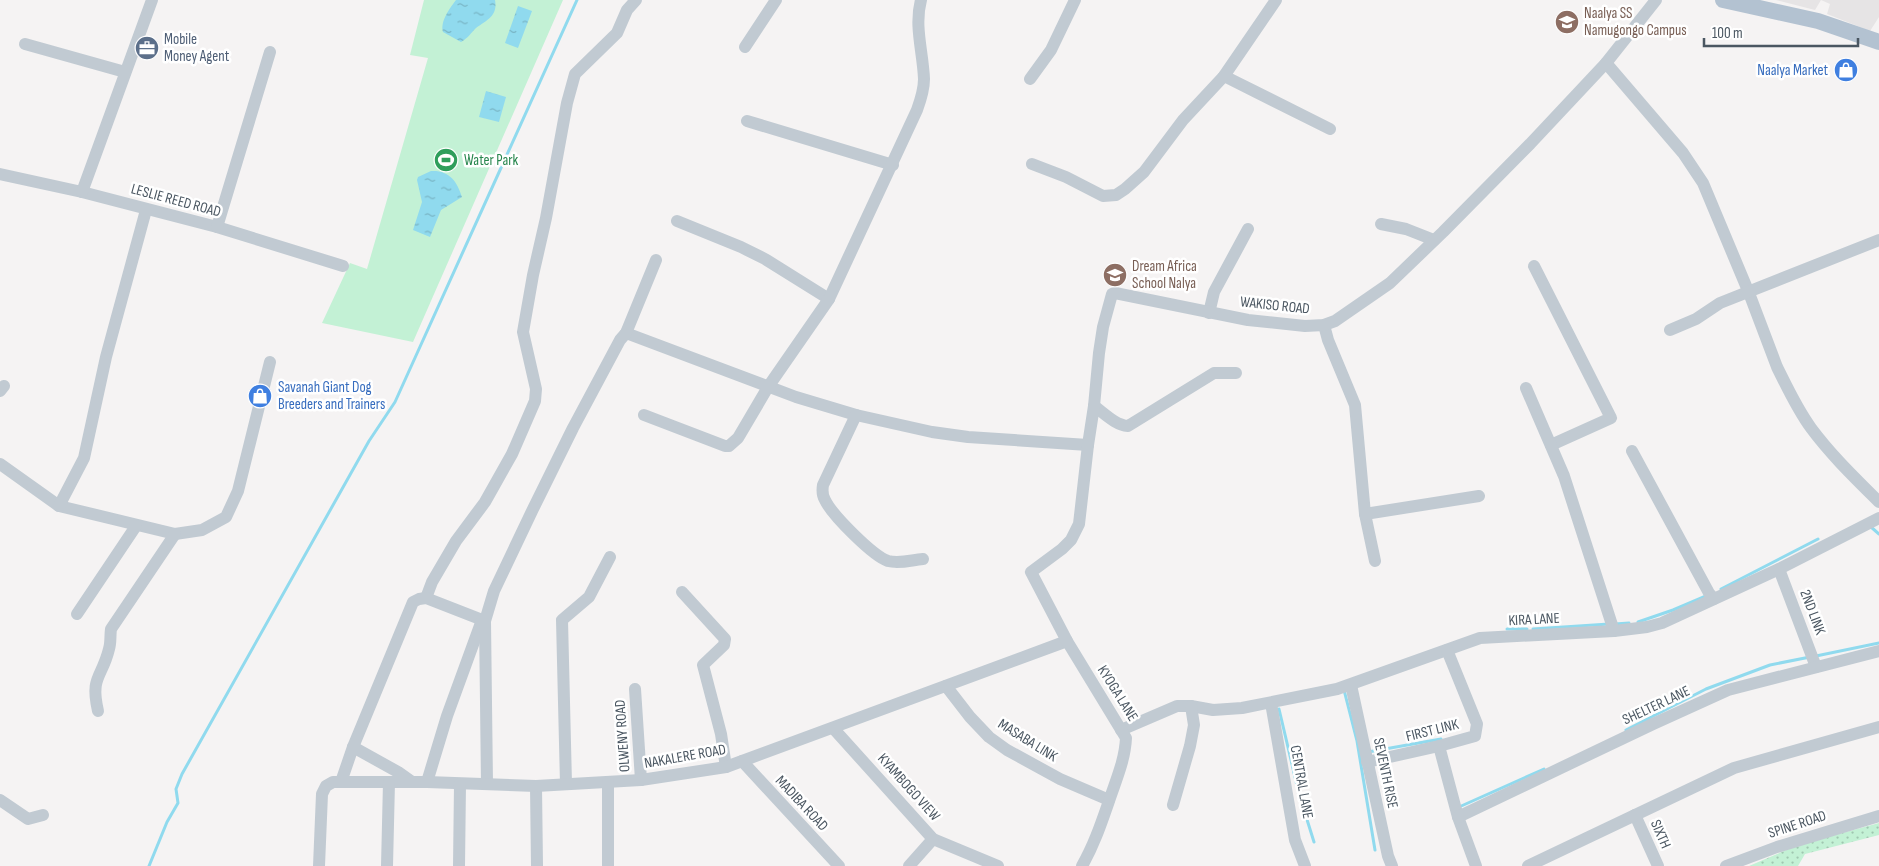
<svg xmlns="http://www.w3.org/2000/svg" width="1879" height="866" viewBox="0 0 1879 866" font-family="'Sofia Sans Condensed',sans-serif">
	<defs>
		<pattern id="grass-dots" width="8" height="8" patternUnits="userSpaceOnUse" patternTransform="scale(1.25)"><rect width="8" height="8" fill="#c3f1d5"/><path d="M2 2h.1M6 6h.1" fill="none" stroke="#a0c6b0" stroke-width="1.8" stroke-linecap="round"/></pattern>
		<pattern id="water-ripples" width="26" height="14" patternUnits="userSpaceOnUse" patternTransform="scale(1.25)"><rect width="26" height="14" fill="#90daee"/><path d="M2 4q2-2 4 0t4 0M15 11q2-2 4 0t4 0" fill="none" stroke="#78b4c4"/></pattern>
	</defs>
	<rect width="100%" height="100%" fill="#f5f3f3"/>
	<path fill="#e6e4e5" d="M1776,0H1879V17L1870,31L1827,14L1830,4L1821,0L1815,10Z"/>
	<path fill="url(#grass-dots)" d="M1879,823V835L1805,854L1798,866H1749L1798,845Z"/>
	<path fill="#c3f1d5" d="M424,0H563L413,342L322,323L350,263L367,269L428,58L410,55Z"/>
	<g fill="url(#water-ripples)">
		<path d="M456,0H495C498,16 487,20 476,28C471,33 468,38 461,42L443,32C440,21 450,8 456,0Z"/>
		<path d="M518,6L532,11L518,48L505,43Z"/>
		<path d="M486,91L506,97L499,122L479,117Z"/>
		<path d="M431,171C449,170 457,181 462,197L441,210L430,237L413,230L422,202L417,180L418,177Z"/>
	</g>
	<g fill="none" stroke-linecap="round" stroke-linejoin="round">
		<g stroke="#90daee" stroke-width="3">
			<path d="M1871,527L1879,534"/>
			<path d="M1721,589L1818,539"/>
			<path d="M1638,622L1673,610L1706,596"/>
			<path d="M1615,624L1629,623"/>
			<path d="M1507,629H1527"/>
			<path d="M1533,629L1609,624"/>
			<path d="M1816,656L1879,643"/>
			<path d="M1344,690L1357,741L1375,850"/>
			<path d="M1279,709L1299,794L1314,842"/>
			<path d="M1626,730L1706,689L1770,665L1810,657"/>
			<path d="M1368,752L1441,739"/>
			<path d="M1459,807L1544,769"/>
			<path d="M149,866L167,822L178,803L176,789L182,774L369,441L395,402L577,0"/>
		</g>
		<g stroke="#c1cad2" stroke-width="12">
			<path d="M25,44L125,72"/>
			<path d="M745,47L776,0"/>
			<path d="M1606,63L1683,153L1703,183L1749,293L1777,367C1787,387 1797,409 1811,428C1831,455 1855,478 1879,502"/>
			<path d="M1224,76L1330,129"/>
			<path d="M1030,79L1051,50L1075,0"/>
			<path d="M747,121L893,165"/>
			<path d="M1032,164L1066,177L1103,196L1116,195L1125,189L1144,172L1183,120L1224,76L1276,0"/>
			<path d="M0,174L82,192L217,227L343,266"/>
			<path d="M82,192L152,0"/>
			<path d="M677,221L741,247L765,259L829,299"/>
			<path d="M1381,224L1406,229L1434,240"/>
			<path d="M217,227L270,52"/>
			<path d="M1534,266L1611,418L1551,445"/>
			<path d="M1209,313L1214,292L1248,229"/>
			<path d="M1324,325L1328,340L1355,405L1365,514L1375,561"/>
			<path d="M1670,330L1696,319L1720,303L1879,240"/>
			<path d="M626,333L796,397L856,415L932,432L968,437L1088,445"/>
			<path d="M1526,388L1564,476L1614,631"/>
			<path d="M0,391L4,386"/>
			<path d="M1094,406C1104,413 1115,425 1128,426L1214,373H1236"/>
			<path d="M644,415L725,446H729L738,438L768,387L829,299L917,110C921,99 924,90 924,79C923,52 914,26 921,0"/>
			<path d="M856,415L823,485C822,491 822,495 825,500C832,515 873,556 888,561C900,564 911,560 923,559"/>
			<path d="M1632,451L1709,593L1714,599"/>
			<path d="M0,464L59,506L175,534L202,530L226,517L238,491L270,362"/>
			<path d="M59,506L84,458L106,357L146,210"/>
			<path d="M1365,514L1479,496"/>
			<path d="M1779,569L1816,667"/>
			<path d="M682,592L725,639L724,645L703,665L721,734L726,767"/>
			<path d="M426,598L432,582L456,541L485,502L512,454L535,401L536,389L523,332L533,275L546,218L567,103L575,74L617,33L627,10L636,0"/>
			<path d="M77,614L136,526"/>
			<path d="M1351,685L1388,856L1392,866"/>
			<path d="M946,686L970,717L989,737L1007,750L1060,779L1109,800"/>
			<path d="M635,689L641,780"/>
			<path d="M1271,703L1295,840L1305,866"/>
			<path d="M98,711C90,676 102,678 109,649C111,643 110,636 111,629L175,534"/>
			<path d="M833,728L933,839L998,866"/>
			<path d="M1121,730L1177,706H1191L1213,710L1242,708L1337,689L1480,638L1614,631L1647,627L1662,623L1779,569L1879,518"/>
			<path d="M1439,746L1458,817L1476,866"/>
			<path d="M353,747L398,772L412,782"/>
			<path d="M742,761L839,866"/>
			<path d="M1367,762L1439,746L1475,736L1477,724L1447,650"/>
			<path d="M341,782L353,747L413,602L419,599L426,598L485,621"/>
			<path d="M427,782L447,716L482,620"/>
			<path d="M487,784L485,621L494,591L533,509L573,428L620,340L626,333L656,260"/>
			<path d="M566,784L562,620L589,597L610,557"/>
			<path d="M536,786L537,866"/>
			<path d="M0,800L28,819L43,815"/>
			<path d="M1173,805L1190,746L1194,725L1191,706"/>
			<path d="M1635,815L1658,866"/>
			<path d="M1458,817L1653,724L1728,690L1879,651"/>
			<path d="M319,866L322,794L326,786L333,782H427L536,786L641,780L726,767L1067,641"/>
			<path d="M387,866L389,782"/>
			<path d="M459,866L460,784"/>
			<path d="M608,866V782"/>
			<path d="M909,866L933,839"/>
			<path d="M1082,866C1094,845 1101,824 1109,801C1116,780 1125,760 1126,738L1067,641L1031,572L1062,549L1071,540L1079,524L1088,445L1094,406L1099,353L1103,327L1112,294L1115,293L1248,320L1305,326L1324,325L1335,321L1390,283L1443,232L1530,144L1606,63L1656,0"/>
			<path d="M1528,866L1734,768L1879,727"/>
			<path d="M1726,866L1777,847L1879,816"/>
		</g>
		<path stroke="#b3c2d1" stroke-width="16" d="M1723,0L1818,21L1879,42"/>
	</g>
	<defs>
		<g id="school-disc" transform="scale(1.25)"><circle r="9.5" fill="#8d6e63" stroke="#fff"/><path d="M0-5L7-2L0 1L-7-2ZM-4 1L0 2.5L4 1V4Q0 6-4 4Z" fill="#fff"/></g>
		<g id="office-disc" transform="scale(1.25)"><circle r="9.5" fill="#5c6f8a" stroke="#fff"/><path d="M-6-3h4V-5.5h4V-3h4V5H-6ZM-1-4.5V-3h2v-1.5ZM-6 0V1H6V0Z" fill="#fff"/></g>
		<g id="shop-disc" transform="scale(1.25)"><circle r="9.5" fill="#3f7fe0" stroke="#fff"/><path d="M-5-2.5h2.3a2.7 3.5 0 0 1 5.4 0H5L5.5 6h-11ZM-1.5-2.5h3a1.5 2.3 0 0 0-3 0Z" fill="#fff"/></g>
		<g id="stadium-disc" transform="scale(1.25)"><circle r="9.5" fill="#2e9e5b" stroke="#fff"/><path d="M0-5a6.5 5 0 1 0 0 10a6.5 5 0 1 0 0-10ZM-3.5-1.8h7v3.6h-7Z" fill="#fff"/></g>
	</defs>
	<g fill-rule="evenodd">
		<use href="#school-disc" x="1567" y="22"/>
		<use href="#office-disc" x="147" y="48"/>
		<use href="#shop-disc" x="1846" y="70"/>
		<use href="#stadium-disc" x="446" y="160"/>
		<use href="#school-disc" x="1115" y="275"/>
		<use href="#shop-disc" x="260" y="396"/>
	</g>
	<g text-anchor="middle" stroke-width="5" stroke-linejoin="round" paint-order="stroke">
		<g font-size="15" fill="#785e54" stroke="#fff" text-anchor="start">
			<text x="1584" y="18">Naalya SS<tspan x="1584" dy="17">Namugongo Campus</tspan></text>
			<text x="1132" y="271">Dream Africa<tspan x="1132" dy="17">School Nalya</tspan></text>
		</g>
		<g font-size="15" fill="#4e5e75" stroke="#fff" text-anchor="start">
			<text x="164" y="44">Mobile<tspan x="164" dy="17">Money Agent</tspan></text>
		</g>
		<g font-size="15" fill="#366cbe" stroke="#fff" text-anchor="end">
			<text x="1828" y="75">Naalya Market</text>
			<text x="278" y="392" text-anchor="start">Savanah Giant Dog<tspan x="278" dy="17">Breeders and Trainers</tspan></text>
		</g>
		<g font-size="15" fill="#27864d" stroke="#fff" text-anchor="start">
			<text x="464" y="165">Water Park</text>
		</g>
		<g font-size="15" fill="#4a5661" stroke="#fff">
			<text transform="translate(176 200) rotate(15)" y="5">LESLIE REED ROAD</text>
			<text transform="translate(1275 305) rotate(6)" y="5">WAKISO ROAD</text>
			<text transform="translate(1813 612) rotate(69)" y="5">2ND LINK</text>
			<text transform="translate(1534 619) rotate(-3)" y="5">KIRA LANE</text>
			<text transform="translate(1118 693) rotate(58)" y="5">KYOGA LANE</text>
			<text transform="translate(1656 705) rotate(-25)" y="5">SHELTER LANE</text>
			<text transform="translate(1432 730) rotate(-14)" y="5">FIRST LINK</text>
			<text transform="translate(622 736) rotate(-94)" y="5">OLWENY ROAD</text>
			<text transform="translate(1028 740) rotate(32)" y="5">MASABA LINK</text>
			<text transform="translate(685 756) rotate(-10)" y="5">NAKALERE ROAD</text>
			<text transform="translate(1386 773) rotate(78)" y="5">SEVENTH RISE</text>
			<text transform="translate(1302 782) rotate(80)" y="5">CENTRAL LANE</text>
			<text transform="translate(909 787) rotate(48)" y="5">KYAMBOGO VIEW</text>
			<text transform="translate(802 803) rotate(47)" y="5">MADIBA ROAD</text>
			<text transform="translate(1797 824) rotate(-18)" y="5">SPINE ROAD</text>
			<text transform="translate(1661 834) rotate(66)" y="5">SIXTH</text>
		</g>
	</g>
	<path d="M1704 38v8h154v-8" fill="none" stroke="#4a5661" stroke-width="2.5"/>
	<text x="1712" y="38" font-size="15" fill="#4a5661" stroke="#ffffff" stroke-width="4" paint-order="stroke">100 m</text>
</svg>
